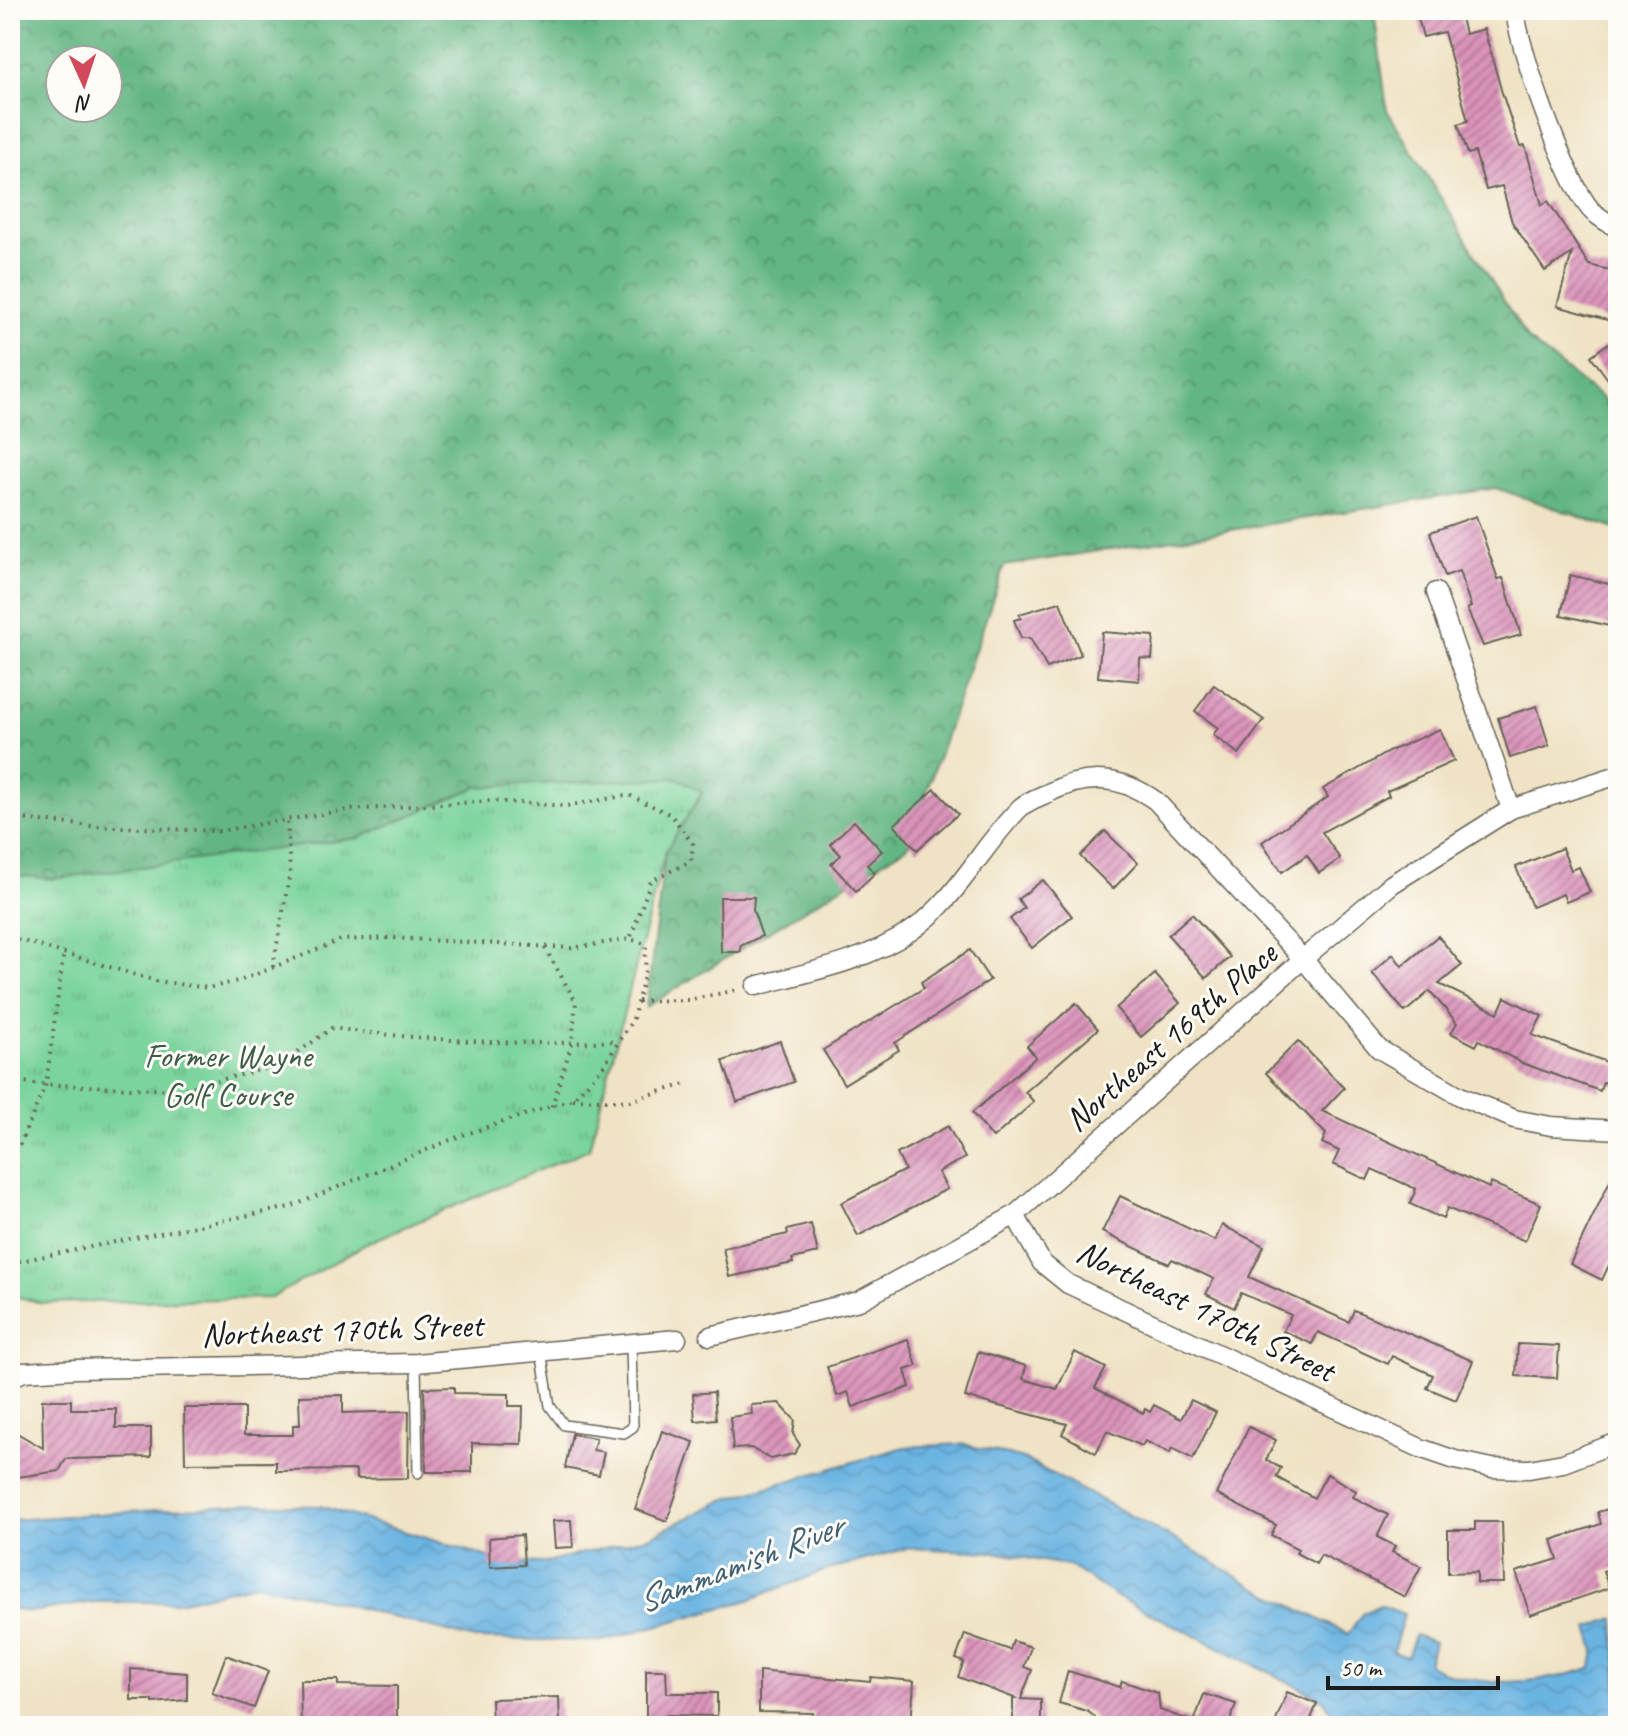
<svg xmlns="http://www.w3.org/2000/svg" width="1628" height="1736" viewBox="0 0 1628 1736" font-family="Caveat,sans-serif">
	<defs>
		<pattern id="forest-crowns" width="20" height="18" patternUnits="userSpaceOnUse" patternTransform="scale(2)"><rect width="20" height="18" fill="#63b683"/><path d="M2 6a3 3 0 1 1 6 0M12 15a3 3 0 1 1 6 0" fill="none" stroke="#51936a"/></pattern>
		<pattern id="park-tufts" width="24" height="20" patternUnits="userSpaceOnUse" patternTransform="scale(2)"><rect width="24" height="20" fill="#7ad49b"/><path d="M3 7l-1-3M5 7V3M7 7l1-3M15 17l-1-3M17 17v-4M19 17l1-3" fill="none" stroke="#69b585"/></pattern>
		<pattern id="water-waves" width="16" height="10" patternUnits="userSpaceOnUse" patternTransform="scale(2)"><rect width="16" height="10" fill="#6ab4e2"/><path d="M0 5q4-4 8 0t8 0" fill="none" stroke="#5b9ac1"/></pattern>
		<pattern id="building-hatch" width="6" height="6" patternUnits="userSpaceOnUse" patternTransform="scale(2)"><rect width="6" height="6" fill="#da93ba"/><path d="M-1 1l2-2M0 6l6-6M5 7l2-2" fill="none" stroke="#b07796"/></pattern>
	</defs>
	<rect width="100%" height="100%" fill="#fdfcf7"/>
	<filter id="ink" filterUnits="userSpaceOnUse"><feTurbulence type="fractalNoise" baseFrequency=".0125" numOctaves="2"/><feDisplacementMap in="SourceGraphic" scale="16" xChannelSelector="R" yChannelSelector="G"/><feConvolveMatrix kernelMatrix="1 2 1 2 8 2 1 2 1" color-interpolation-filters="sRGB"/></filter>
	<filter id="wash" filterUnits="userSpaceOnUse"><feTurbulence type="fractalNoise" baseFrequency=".006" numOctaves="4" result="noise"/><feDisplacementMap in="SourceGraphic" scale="32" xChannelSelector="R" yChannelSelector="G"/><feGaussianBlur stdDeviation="1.8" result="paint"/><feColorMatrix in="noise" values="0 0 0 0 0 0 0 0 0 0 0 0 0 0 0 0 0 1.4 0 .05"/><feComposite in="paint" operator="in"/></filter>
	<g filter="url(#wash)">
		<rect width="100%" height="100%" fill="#f0e3c5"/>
		<path fill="url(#forest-crowns)" stroke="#406950" stroke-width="2" fill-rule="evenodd" d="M10,10H1374L1387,110L1528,340L1618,411V530L1496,488L1004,566L908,846L646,1007L665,852L702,793L477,787L359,838L53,879L10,875ZM60,60H108V108H60Z"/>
		<path fill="url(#park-tufts)" stroke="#4b785c" stroke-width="2" d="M677,778L702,792L665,852L589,1149L370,1242L271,1298L42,1303L10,1295V875L53,879L359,838L477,787Z"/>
		<path fill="url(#water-waves)" stroke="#43687f" stroke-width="2" d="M963,1444L1024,1459L1178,1541L1255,1587L1348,1634L1363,1613L1380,1605L1404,1614L1393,1652L1407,1657L1415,1635L1434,1642L1428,1664C1468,1690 1549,1684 1592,1667L1595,1650L1588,1628L1615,1618L1618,1726H1341L1323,1699L1119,1598L1069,1566L995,1552L909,1548L827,1570L749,1600L602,1641L474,1639L318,1597L255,1584L178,1602H94L31,1612L10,1609V1520L245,1504L320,1506L505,1562L543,1563L649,1537L724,1500L904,1447Z"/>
		<g id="blocks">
			<g fill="url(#building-hatch)">
				<path d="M1416,10H1459L1465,34L1484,29L1502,93L1520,147L1525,146L1542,205L1548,201L1589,265L1618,272V323L1557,306L1572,253L1545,271L1512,222L1502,186L1486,190L1475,152L1468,154L1458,124L1468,121L1444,32L1423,37Z"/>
				<path d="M1618,336V393L1591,356Z"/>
				<path d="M1476,516L1498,579L1503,578L1521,635L1483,646L1467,609L1471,607L1459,571L1445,576L1430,532Z"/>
				<path d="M1570,575L1618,586V628L1561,615Z"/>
				<path d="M1060,602L1081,655L1047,668L1030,638H1021L1014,620L1021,618L1019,614Z"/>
				<path d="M1102,632L1154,636L1152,659L1140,658L1139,681L1098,677Z"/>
				<path d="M1214,685L1264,720L1239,754L1213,735L1218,728L1195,711Z"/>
				<path d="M1537,706L1549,746L1510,758L1498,718Z"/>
				<path d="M1440,729L1454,761L1387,791L1389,796L1322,832L1340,859L1319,873L1307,855L1282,872L1262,842L1328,797L1323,789L1390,751Z"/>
				<path d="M935,789L958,814L917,850L894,825Z"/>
				<path d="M854,821L882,851L867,865L875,873L856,891L831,864L841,855L830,844Z"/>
				<path d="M1105,831L1138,863L1113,889L1080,856Z"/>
				<path d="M1562,848L1571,870L1579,867L1590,892L1566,902L1563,894L1532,907L1516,867Z"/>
				<path d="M1043,880L1072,916L1032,948L1010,919L1024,908L1018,899Z"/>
				<path d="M720,897H754L753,910L762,936L740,946L741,952H721Z"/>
				<path d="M1192,914L1230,957L1206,978L1168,935Z"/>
				<path d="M1438,936L1462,965L1439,984L1498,1013L1505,997L1542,1016L1532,1035L1618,1066V1086L1603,1082L1600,1091L1522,1063L1479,1040L1476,1046L1451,1033L1457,1023L1430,991L1405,1012L1372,973L1393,954L1402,966Z"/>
				<path d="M970,950L990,980L895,1043L899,1050L844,1084L823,1050L924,988L921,982Z"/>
				<path d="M1155,974L1180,1003L1141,1037L1116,1008Z"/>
				<path d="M1076,1003L1098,1029L1025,1092L1034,1102L993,1138L972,1113L1036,1057L1027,1046Z"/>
				<path d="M780,1041L794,1082L737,1102L723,1061Z"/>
				<path d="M1298,1041L1344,1088L1322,1111L1489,1188L1491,1183L1541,1204L1525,1241L1447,1208L1443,1219L1410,1204L1416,1189L1372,1169L1367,1180L1333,1164L1339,1151L1322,1143L1326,1134L1266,1073Z"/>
				<path d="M948,1126L965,1158L938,1172L947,1189L858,1236L841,1203L905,1170L897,1154Z"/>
				<path d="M1618,1164V1246L1602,1280L1570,1264Z"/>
				<path d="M1120,1196L1215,1241L1222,1225L1264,1246L1249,1277L1349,1322L1354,1310L1473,1361L1456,1400L1427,1388L1433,1375L1392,1356L1388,1364L1318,1332L1312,1344L1283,1331L1291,1315L1241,1293L1234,1308L1206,1294L1214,1279L1172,1259L1169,1264L1102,1232Z"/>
				<path d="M811,1224L818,1253L792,1259L793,1263L729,1277L723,1248L788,1234L787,1230Z"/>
				<path d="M908,1339L917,1366L905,1370L910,1387L853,1407L848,1392L837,1396L827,1367Z"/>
				<path d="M1518,1344L1559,1346L1557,1378L1516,1376Z"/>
				<path d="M978,1352L1026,1366L1023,1379L1057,1389L1075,1352L1106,1368L1095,1388L1143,1413L1145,1409L1150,1412L1154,1405L1181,1419L1191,1400L1216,1412L1193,1459L1172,1448L1170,1453L1145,1441L1142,1446L1107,1431L1096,1453L1062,1434L1067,1424L965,1397Z"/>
				<path d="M454,1387V1393L509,1394V1406H523L522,1444L472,1443V1472H426L424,1388Z"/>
				<path d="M714,1392L716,1419L695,1421L693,1394Z"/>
				<path d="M343,1395V1413L409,1411L408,1478L356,1479V1470L276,1471V1462L185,1463L184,1408H244V1435H293V1425H300L299,1396Z"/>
				<path d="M42,1400H71V1409H116V1428H151V1457L66,1459L59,1471L10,1478V1429L43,1448Z"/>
				<path d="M779,1403L795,1420L793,1434L800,1445L794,1454L770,1459L751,1448L733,1449L730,1417L752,1414L751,1405Z"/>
				<path d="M1249,1427L1276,1440L1266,1460L1281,1468L1276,1477L1314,1498L1327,1474L1356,1491L1353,1497L1388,1515L1377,1537L1395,1546L1392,1552L1421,1566L1405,1597L1321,1555L1316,1564L1296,1553L1298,1549L1271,1535L1276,1525L1216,1494Z"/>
				<path d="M662,1431L694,1442L667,1521L635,1509Z"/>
				<path d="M572,1434L596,1438L593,1450L604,1452L599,1475L565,1468Z"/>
				<path d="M1618,1506V1567L1603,1571L1609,1588L1530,1615L1516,1572L1558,1559L1552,1540L1601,1524L1598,1512Z"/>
				<path d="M571,1520L573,1547L555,1548L553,1521Z"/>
				<path d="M1475,1522H1502L1504,1583H1477V1572L1448,1573V1530H1475Z"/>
				<path d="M522,1535L524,1565L490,1567L489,1538Z"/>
				<path d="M965,1634L1010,1650L1013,1641L1031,1647L1024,1667L1032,1670L1021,1699L1041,1700V1726H1013V1699H1017L958,1677L964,1662L956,1659Z"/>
				<path d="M226,1655L268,1671L254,1708L212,1693Z"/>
				<path d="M131,1669L187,1673V1700L153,1703V1700H131Z"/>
				<path d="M646,1670H666L667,1693H717V1716L667,1715V1719H646Z"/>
				<path d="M759,1671L870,1682L871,1677L914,1681L911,1726H812L813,1713L759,1712Z"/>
				<path d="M1068,1671L1120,1687L1122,1681L1158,1693L1160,1710L1194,1722L1204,1694L1236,1704L1229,1726H1112L1094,1720L1095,1717L1087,1711L1059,1703Z"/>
				<path d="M300,1680H338V1685L397,1686V1726H301Z"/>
				<path d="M1287,1692L1317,1704L1308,1726H1274Z"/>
				<path d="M559,1697L560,1726H492L491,1699Z"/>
			</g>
		</g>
	</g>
	<g filter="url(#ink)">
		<use href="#blocks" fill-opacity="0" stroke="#666257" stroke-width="2"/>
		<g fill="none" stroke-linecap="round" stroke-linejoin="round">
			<g stroke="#666257" stroke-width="12">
				<g id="lane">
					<path d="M541,1351L550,1406L564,1425L624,1433L633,1427L631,1343"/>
					<path d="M416,1363L418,1473"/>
				</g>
			</g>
			<g stroke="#666257" stroke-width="21">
				<g id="street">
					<path d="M1515,10C1518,47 1567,185 1592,211C1599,217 1609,224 1618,228"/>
					<path d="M1436,592L1511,809"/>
					<path d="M756,986C809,972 865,962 911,931C958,899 981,846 1021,807C1028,801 1039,797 1048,793C1087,773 1121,776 1156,801L1303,959L1392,884L1511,809L1618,775"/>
					<path d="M1015,1215L1303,959L1379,1049L1460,1096L1514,1119L1551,1126L1618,1130"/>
					<path d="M710,1336L859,1301L1015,1215L1042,1263L1068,1284L1420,1448L1455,1460L1492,1468L1529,1469L1563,1463L1618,1442"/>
					<path d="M10,1379L23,1372L76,1369L416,1363L677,1339"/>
				</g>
			</g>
			<g stroke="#666257" stroke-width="4" stroke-dasharray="2 6" stroke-linecap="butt">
				<path d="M10,818L91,826L219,831L346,810L490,801L567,806L629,795L671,815L693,844L691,861L651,881L630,939"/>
				<path d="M10,937L156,981L208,988L242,980L341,940L391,938L571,948L630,939L646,944L645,972L633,1019L602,1068L573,1099L460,1136L290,1207L10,1263"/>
				<path d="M545,948L576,1002L572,1043L551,1109"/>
				<path d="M273,967L290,873L287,819"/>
				<path d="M638,1001L688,1000L738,990"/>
				<path d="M10,1079L34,1084L179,1090L280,1065L332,1028C427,1041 522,1046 617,1041"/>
				<path d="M573,1099L629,1101L689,1083"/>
				<path d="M10,1167L46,1084L64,951"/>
			</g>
			<use href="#lane" stroke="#fff" stroke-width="9"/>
			<use href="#street" stroke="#fff" stroke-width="18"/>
		</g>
	</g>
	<g text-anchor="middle" stroke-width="6" stroke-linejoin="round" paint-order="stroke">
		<g font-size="34" fill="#1c1c1c" stroke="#fdfcf7">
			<text transform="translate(1170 1036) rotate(-41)" y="12">Northeast 169th Place</text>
			<text transform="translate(1206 1310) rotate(26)" y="12">Northeast 170th Street</text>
			<text transform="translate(342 1329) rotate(-2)" y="12">Northeast 170th Street</text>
		</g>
		<g font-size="34" fill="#3d5c48" stroke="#fdfcf7">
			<text x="228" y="1067">Former Wayne<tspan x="228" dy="39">Golf Course</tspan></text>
		</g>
		<g font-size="36" font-style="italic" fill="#3f6075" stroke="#fdfcf7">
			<text transform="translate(739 1562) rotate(-21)" y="13">Sammamish River</text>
		</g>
	</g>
	<rect width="1628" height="1736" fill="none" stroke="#fdfcf7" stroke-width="40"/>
	<g transform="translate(84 84) rotate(177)"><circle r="38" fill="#fdfcf7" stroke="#a3a29f" stroke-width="2"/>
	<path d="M0-6L14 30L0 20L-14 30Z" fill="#d1495b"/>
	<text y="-12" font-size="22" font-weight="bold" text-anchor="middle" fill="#1c1c1c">N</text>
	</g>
	<path d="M1328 1676v12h170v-12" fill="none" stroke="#1c1c1c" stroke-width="4"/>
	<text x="1340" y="1676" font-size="24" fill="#1c1c1c" stroke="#fdfcf7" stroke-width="6" paint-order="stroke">50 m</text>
</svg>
